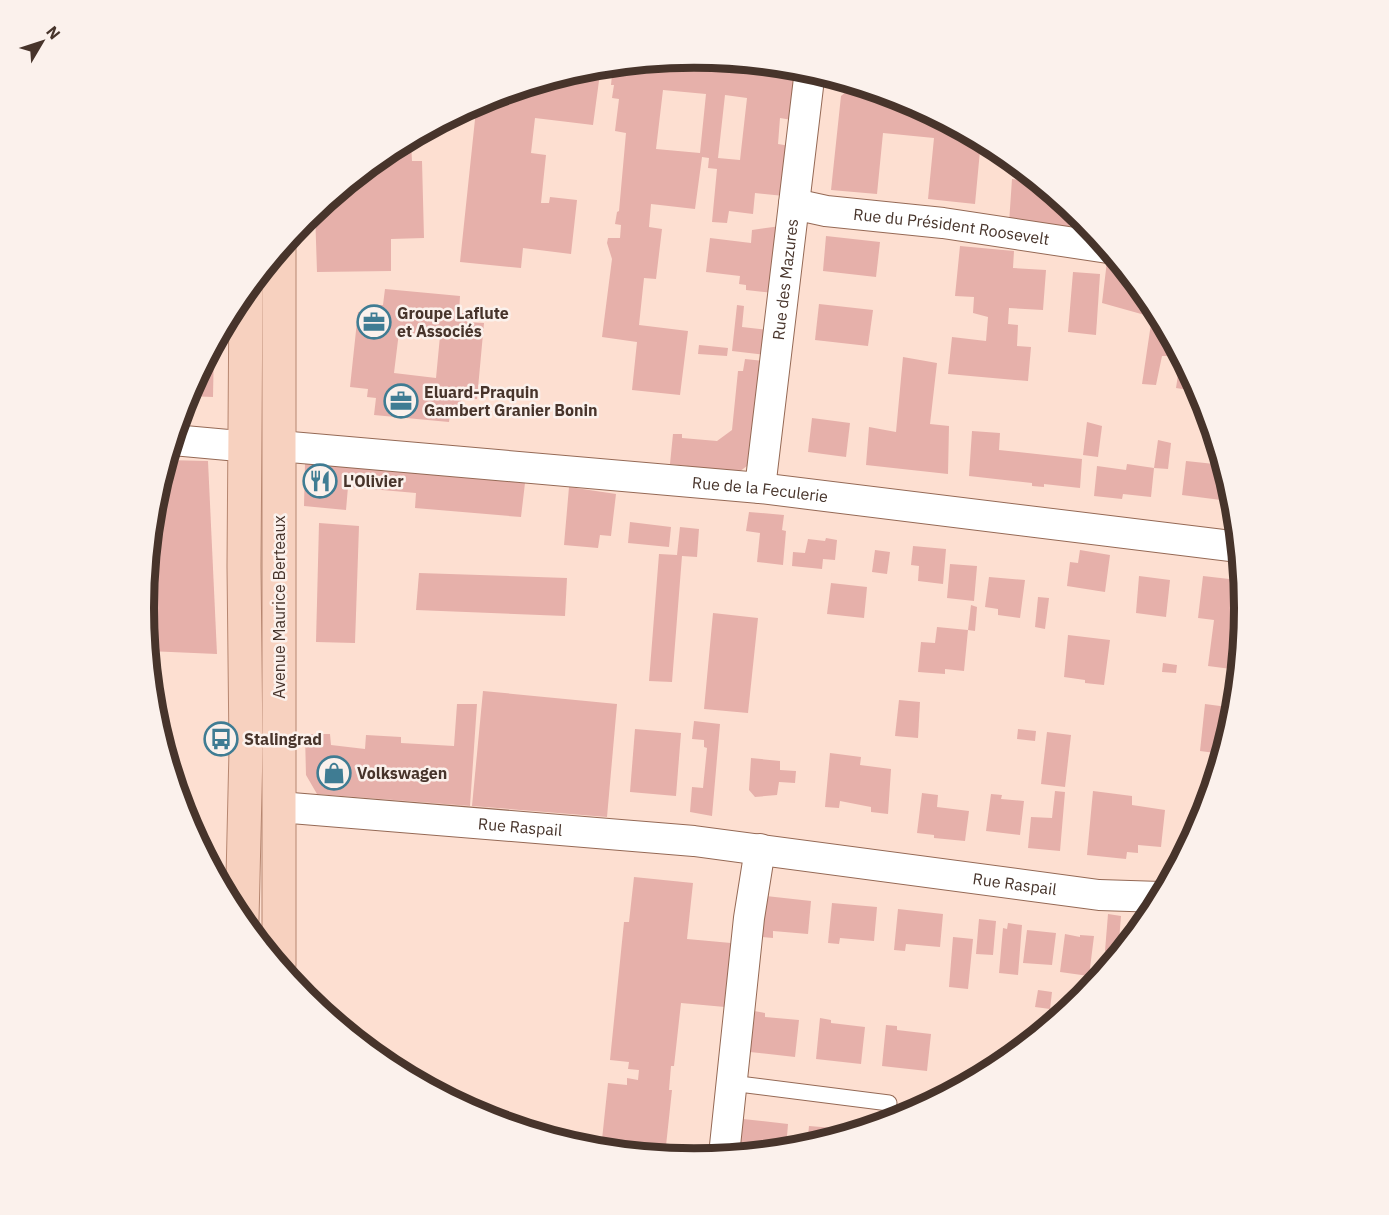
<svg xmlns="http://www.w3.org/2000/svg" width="1389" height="1215" viewBox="0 0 1389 1215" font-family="'IBM Plex Sans',sans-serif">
	<rect width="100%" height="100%" fill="#fddfd1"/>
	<g fill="#e6b0aa" fill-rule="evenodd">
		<path d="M662,60L797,73L792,120L780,118L778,144L790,146L784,196L755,193L753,214L729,211L727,223L712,222L717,169L708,168L709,158L702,157L695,209L651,204L649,227L662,229L656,279L644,278L639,325L688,331L680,395L632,390L637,342L602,337L612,259L607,243L608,238H620L621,225L615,224L617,212L619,211L626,133L615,131L619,99L612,98L614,85H611L613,65ZM663,90L706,94L700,153L656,149ZM725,95L747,98L740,160L718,158Z"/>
		<path d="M601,66L593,125L535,118L531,153L546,155L541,203H549L550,197L577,200L571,254L523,248L521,268L460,262L476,110L466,108L484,99L587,68Z"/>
		<path d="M855,84L905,99L981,140L975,204L928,199L934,138L883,133L877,194L831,190L841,96Z"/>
		<path d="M411,143L412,161H422L424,238L391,239V271L317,272L315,210L389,150L400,144Z"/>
		<path d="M1012,179L1038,182V191H1051L1070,207L1069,229L1009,223Z"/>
		<path d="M781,226L774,293L746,290V285L739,284L740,276L706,272L710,238L751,243L752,230Z"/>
		<path d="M826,236L880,242L876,277L823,271Z"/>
		<path d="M960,246L1014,251L1013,268L1046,270L1043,310L1009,308L1008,324L1018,325L1017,346L1031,347L1028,381L948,374L952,337L986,341L988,317L973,313L974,297L955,296Z"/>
		<path d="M1107,261L1122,264L1152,302L1171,337L1168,356H1162L1156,385L1142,384L1152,317L1102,303Z"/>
		<path d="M1073,272L1100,274L1096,335L1068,332Z"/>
		<path d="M385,289L460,296L459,313H468L467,322L484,323L477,399L462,398L460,405H451L449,422L374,415L376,398L367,397L368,389L350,387L358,312L373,314L374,305H383ZM399,332L440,336L436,378L394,373Z"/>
		<path d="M819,304L873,310L868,346L815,340Z"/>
		<path d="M737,305L744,306L742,327L769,330L766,355L732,351Z"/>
		<path d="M214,345L213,397L187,396Z"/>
		<path d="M699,345L728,348L727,356L698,354Z"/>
		<path d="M1181,355L1197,386L1201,392L1176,388Z"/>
		<path d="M903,357L937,363L930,424L949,426L948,474L866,465L869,427L896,432Z"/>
		<path d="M745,359L765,361L756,459L739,472L670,464L673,434H682V438L717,441L732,430L738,371H743Z"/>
		<path d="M812,418L850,423L846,457L808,452Z"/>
		<path d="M1087,422L1102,426L1098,457L1083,455Z"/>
		<path d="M972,431L1000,433L999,450L1082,459L1080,488L1044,484V487L1032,486V483L969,476Z"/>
		<path d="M1158,440L1171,443L1168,469L1154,468Z"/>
		<path d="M167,460L208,461L217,654L148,651L144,607L155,500Z"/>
		<path d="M1186,461L1224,465L1225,469L1221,500L1182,495Z"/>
		<path d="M305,463L525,483L521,517L415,508L416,493L348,487L346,510L304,506Z"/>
		<path d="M1127,464L1154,468L1151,497L1123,494L1122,499L1094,496L1097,466L1126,470Z"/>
		<path d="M569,487L616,494L611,536L600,535L598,548L564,545Z"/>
		<path d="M749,512L784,515L782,530L786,531L783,565L757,562L760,533L746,531Z"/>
		<path d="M630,522L671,527L669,547L628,543Z"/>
		<path d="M319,523L359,526L355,643L316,642Z"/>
		<path d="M680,527L699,529L697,557L682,556L672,682L649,681L659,554L677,555Z"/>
		<path d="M826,538L837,540L835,560L823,559L822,569L792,566L793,552L805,553L808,539L825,541Z"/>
		<path d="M913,546L946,549L943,584L918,581L919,566L911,565Z"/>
		<path d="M875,550L890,552L887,574L872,572Z"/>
		<path d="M1080,550L1110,555L1105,592L1067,586L1070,562L1078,563Z"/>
		<path d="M950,564L977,566L974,601L947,598Z"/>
		<path d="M419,573L567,578L565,616L416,610Z"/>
		<path d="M1139,576L1170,580L1166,617L1136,613Z"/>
		<path d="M1203,576L1238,580L1233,622L1244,623L1239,670L1208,666L1214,620L1198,618Z"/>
		<path d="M989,577L1025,580L1020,618L998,615V609L985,607Z"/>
		<path d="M831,583L867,587L864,618L827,614Z"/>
		<path d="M1038,597L1049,598L1045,629L1035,627Z"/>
		<path d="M971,605L977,607L975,631L968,630Z"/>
		<path d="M713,613L758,618L748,713L704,709Z"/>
		<path d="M937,627L968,630L964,671L945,669V674L918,672L921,642L935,643Z"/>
		<path d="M1068,635L1110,640L1104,685L1085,683V680L1064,677Z"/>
		<path d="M1163,663L1177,665L1176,673L1162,672Z"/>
		<path d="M483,691L617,704L607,817L472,806Z"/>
		<path d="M899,700L920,702L918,738L895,736Z"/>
		<path d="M457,704H477L470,806L317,794L306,775L305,734H330L331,745L365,749L366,735L401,737V743L454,746Z"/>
		<path d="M1205,704L1235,708L1223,754L1200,751Z"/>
		<path d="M694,721L720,724L712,816L690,812L692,787L703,788L707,748L704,747V740L692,739Z"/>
		<path d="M635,729L681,733L676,796L630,792Z"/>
		<path d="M1018,729L1036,731L1035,741L1017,739Z"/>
		<path d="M1047,732L1071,735L1065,787L1041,784Z"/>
		<path d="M830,753L861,757L860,765L891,769L888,814L871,812V807L840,801L839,808L825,807Z"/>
		<path d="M751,758L780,761V770L796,771L795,783L779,782L777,795L755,797L749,790Z"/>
		<path d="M1055,791L1065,792L1060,851L1028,848L1031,817L1052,818Z"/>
		<path d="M1093,791L1132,796V805L1165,810L1161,847L1138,845V853L1127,852L1126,859L1087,855Z"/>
		<path d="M922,793L938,795L937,807L969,811L965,841L934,838V835L917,833Z"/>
		<path d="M991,794L1002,795L1001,799L1024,801L1020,835L986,831Z"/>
		<path d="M1198,803L1207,804L1203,818L1194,835Z"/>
		<path d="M634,877L693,883L687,939L731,943L725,1007L681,1003L674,1066H671L669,1090H672L665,1155L601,1149L608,1083L627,1085V1078L638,1080L639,1070L628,1069L629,1062L610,1060L624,922H629Z"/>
		<path d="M766,896L811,901L808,934L773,931V938L762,937Z"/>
		<path d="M832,903L877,907L874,941L840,938L839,944L828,943Z"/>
		<path d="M898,909L943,914L940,947L906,944L905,951L894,950Z"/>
		<path d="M1108,914L1121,916L1118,953L1105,951Z"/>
		<path d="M979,919L996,921L993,955L976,954Z"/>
		<path d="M1008,923L1022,925L1018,975L999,973L1003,928L1007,929Z"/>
		<path d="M1027,930L1056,933L1052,965L1023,963Z"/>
		<path d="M1123,932L1136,934L1121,951Z"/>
		<path d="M1065,934L1080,937V935L1094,936L1089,976L1060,972Z"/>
		<path d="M953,937L973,939L968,989L949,987Z"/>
		<path d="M1038,990L1052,992L1050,1009L1035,1007Z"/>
		<path d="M754,1011L765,1013V1017L799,1020L795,1057L750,1052Z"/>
		<path d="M820,1018L831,1020V1023L865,1027L861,1064L816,1059Z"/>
		<path d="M886,1025L897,1026V1030L931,1034L927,1071L882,1066Z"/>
		<path d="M743,1119L788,1124L786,1149L740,1154Z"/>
		<path d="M809,1126L858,1130V1131L807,1146Z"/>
	</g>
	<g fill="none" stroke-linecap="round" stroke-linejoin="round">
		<g stroke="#956955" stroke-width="17">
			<path id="service" d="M731,1083L889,1103"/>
		</g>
		<g stroke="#956955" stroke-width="32">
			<g id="minor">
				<path id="s1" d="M794,204L826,211L943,223L1108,248"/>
				<path d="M173,440L228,445"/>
				<path id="s2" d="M279,446L760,488L1239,547"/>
				<path id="s3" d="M760,488L810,70"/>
				<path id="s4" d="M279,807L694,841L1099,895L1161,897"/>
				<path d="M724,1155L749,918L760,849"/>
			</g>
		</g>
		<g stroke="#b68670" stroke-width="35">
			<g id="primary">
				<path d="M242,920L246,750L244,566L246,290"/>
				<path d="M279,965V250"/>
			</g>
		</g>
		<use href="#service" stroke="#fff" stroke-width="15"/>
		<use href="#minor" stroke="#fff" stroke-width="30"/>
		<use href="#primary" stroke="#f7d1bf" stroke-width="33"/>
	</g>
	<defs>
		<g id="office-ring" transform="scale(1.725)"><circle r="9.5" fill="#fbf1ec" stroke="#3f7c93" stroke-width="1.5"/><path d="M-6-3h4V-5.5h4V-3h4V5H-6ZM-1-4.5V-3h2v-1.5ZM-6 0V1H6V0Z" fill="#3f7c93"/></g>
		<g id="restaurant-ring" transform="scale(1.725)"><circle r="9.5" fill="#fbf1ec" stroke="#3f7c93" stroke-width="1.5"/><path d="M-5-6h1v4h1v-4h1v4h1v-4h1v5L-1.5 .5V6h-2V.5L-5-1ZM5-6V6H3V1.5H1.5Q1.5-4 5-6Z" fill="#3f7c93"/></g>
		<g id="bus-ring" transform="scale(1.725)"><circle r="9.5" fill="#fbf1ec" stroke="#3f7c93" stroke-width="1.5"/><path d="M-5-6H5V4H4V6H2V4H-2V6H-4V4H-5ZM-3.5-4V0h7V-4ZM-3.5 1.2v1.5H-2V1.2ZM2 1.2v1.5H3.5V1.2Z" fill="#3f7c93"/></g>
		<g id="shop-ring" transform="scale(1.725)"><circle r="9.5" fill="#fbf1ec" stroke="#3f7c93" stroke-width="1.5"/><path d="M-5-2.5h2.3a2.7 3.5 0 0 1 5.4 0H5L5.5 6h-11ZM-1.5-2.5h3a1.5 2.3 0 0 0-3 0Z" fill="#3f7c93"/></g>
	</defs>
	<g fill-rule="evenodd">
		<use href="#office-ring" x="374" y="322"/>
		<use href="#office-ring" x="401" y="401"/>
		<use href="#restaurant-ring" x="320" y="481"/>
		<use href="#bus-ring" x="221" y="739"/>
		<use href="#shop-ring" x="334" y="773"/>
	</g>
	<g text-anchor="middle" stroke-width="5" stroke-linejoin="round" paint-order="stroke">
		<g font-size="16" fill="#47342b" stroke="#fbf1ec">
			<text dy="6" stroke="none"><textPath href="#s1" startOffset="159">Rue du Président Roosevelt</textPath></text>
			<text dy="6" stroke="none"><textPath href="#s3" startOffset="210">Rue des Mazures</textPath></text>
			<text dy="6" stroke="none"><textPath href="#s2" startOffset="483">Rue de la Feculerie</textPath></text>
			<text transform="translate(279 607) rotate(-90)" y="6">Avenue Maurice Berteaux</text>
			<text dy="6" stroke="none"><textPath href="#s4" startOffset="242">Rue Raspail</textPath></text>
			<text dy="6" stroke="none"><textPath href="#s4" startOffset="740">Rue Raspail</textPath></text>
		</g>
		<g font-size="16" font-weight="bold" fill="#47342b" stroke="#fbf1ec" text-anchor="start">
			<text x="397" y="319">Groupe Laflute<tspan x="397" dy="18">et Associés</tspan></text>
			<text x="424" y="398">Eluard-Praquin<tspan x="424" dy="18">Gambert Granier Bonin</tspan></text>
			<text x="343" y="487">L'Olivier</text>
			<text x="244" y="745">Stalingrad</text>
			<text x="357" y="779">Volkswagen</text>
		</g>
	</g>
	<path d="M0 0H1389V1215H0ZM154 608a540 540 0 1 1 1080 0a540 540 0 1 1-1080 0Z" fill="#fbf1ec" fill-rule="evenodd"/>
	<path fill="none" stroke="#47342b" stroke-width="8" d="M154 608a540 540 0 1 1 1080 0a540 540 0 1 1-1080 0Z"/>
	<g transform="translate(42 42) rotate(51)" stroke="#fbf1ec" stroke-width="4.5" paint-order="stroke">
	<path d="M0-4.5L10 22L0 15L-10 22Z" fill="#47342b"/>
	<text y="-9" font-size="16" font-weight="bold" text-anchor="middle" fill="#47342b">N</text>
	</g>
</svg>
